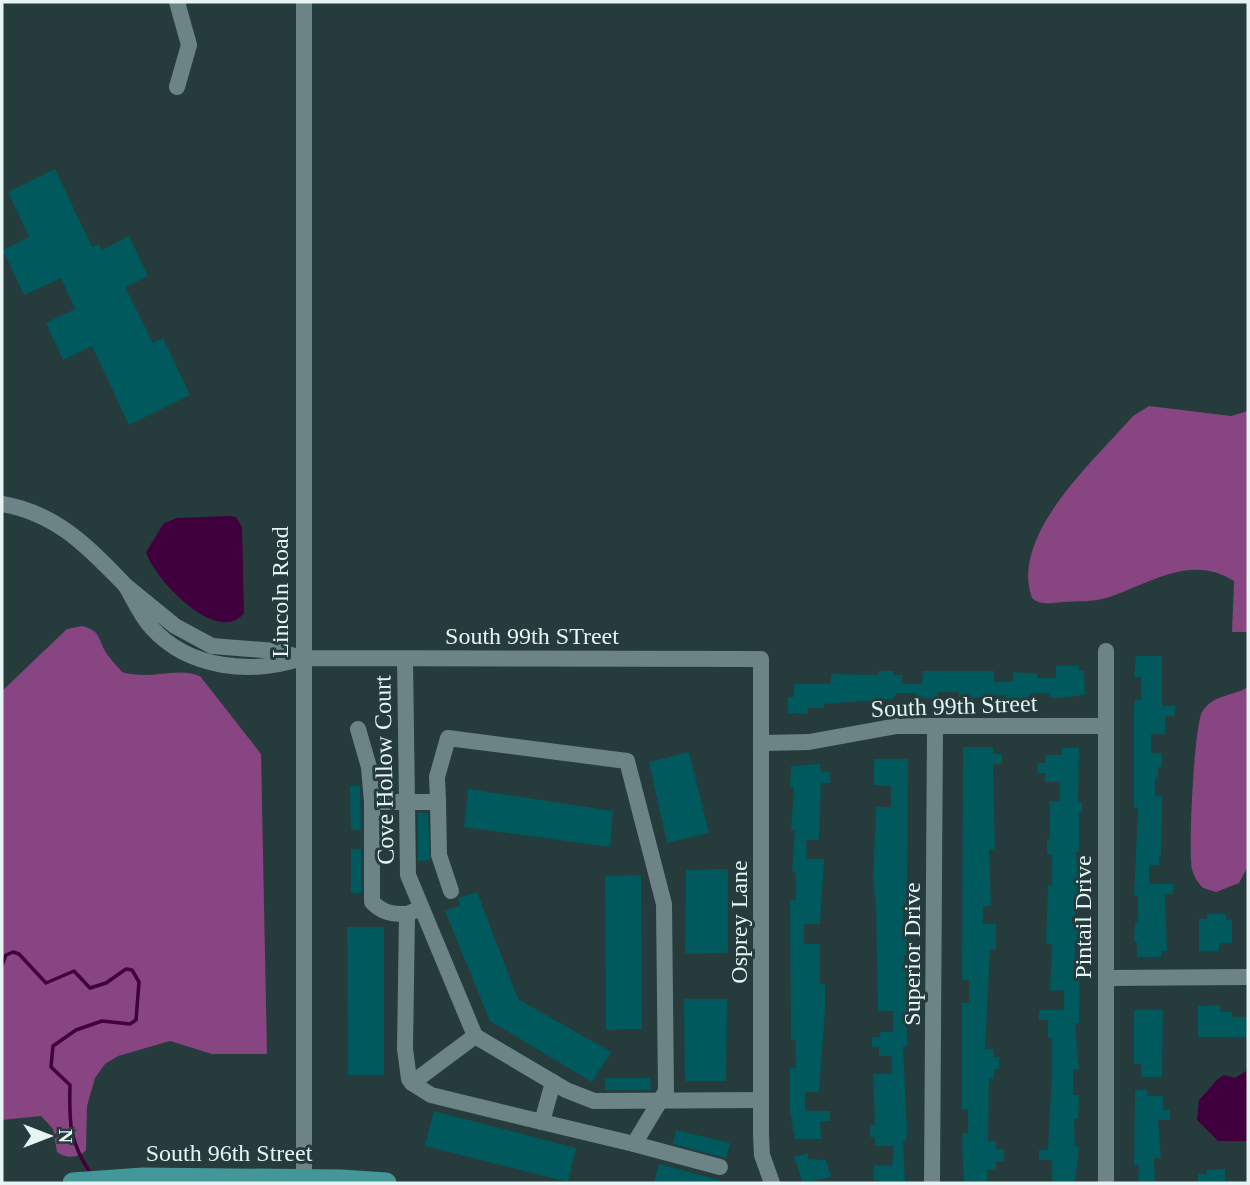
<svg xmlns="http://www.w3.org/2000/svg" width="1250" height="1185" viewBox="0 0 1250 1185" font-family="'Times New Roman',serif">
	<rect width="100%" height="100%" fill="#253b3c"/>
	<g fill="#874582">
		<path d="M1149,406L1231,416L1248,411V632H1232L1234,581C1190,553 1150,584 1106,598C1093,602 1077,601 1063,602C1052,603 1041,606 1032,598C1009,535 1095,460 1133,416Z"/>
		<path d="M82,626C102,631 97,639 107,654C111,660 117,666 122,672C150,681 177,666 200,676L261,754L267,1054H212L170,1041L118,1056L105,1064L95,1078L87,1106L86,1150C80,1158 65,1159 57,1152L53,1129L41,1116L2,1120V691L67,629Z"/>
		<path d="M1248,687V866L1239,883L1216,892L1203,888C1198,883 1194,877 1192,870C1188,851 1194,728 1202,712C1213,694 1232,697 1248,687Z"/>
	</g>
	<g fill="#40003e">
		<path d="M229,516L236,517L242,527L244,613C218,647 154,579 146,552L164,523L177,518Z"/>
		<path d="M1248,1070V1141H1218L1197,1120L1199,1100C1207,1093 1215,1079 1224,1075L1235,1078Z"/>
	</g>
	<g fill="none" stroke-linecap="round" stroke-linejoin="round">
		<path stroke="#40003e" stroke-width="3.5" d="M2,965L6,955L13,952L19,954L46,983L74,971L90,988L106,983L126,969L132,970L139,982L136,1020L130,1024L102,1021L76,1030L53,1046L51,1067L70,1085C69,1123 69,1141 91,1174"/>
	</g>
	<g fill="#00595c">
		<path d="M55,169L92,247L99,244L102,250L129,236L148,276L125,287L153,343L163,338L190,395L129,425L92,346L63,360L46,323L75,309L61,278L24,295L3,250L29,237L8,192Z"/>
		<path d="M1136,656H1162V706H1175V716H1165V734H1151V753H1162V767H1158V777H1155V796H1162V824L1161,855H1159V865H1149V884H1173V894H1165L1167,951H1161V957H1137V942H1134L1135,922H1138V896H1134L1138,808H1134V707L1135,700H1141V677H1134Z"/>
		<path d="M1056,666H1079V671H1084L1085,695L1057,698L1049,697V693H1031L1027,699L1006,698V695L966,698L959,697V692H938L937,699L916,697V693H897L893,699L824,704V708H808V714L788,713V697H794V684H831V674L878,675L879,671H893V675H902V684H922L923,671H994V682H1013V672L1037,674V678H1056Z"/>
		<path d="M963,747H993V754H1002V764H993L995,849H989L991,906H983V924H996V950H990L985,1049H994V1057H999V1069H994V1079H989L988,1141H996V1149H1004V1161H996V1170H987V1183H964L962,1144L963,1133H968V1109H962V1003H969V980H962Z"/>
		<path d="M1062,748H1079L1078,802H1082V812H1079V852H1076L1080,898H1075V921L1079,930V943H1075V967H1080L1079,1023H1075L1079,1069H1073V1095H1079L1078,1119H1074L1075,1147H1079L1075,1183H1052V1160H1039V1150H1048L1052,1069V1038H1048V1020H1039V1010H1064V990L1050,991L1052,944H1046L1048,885H1052V855L1047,854V839H1050V801H1060V782H1045V773H1037V763H1045V755H1062Z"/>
		<path d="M689,752L709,833L667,843L649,762Z"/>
		<path d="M874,759H908L907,909H903V935H906L908,941V955H904L907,1000V1046H903L907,1131L906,1141H903L905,1181L900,1183H878V1180H873L874,1165L892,1166L894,1146H875V1137H870V1125H875L873,1074H892V1056H879V1047H872V1037H880V1032H893V1011H878L876,907L873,880L876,807H891V786L874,785Z"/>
		<path d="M820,764L821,772H830V783H821L819,840H806L807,859H824L820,924H804V944H820V983L825,984V1010L819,1092H805V1111H830V1121H820L821,1139H795L790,1111V1068H796L795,1040H791L790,900H796V881L795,872H792L795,830H791L794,787H790L791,766Z"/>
		<path d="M350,786H360L361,830H351Z"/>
		<path d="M468,789L613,811L610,847L464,827Z"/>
		<path d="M418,813H428L430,860L418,861Z"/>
		<rect x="351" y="849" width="10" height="44"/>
		<path d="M728,869V953L685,954L686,870Z"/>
		<path d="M641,875L642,1029L606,1030L605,876Z"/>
		<path d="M477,892L518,999L611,1052L592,1082L490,1021L445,911L460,905L458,898Z"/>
		<path d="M1207,914H1226V920H1232V943H1219V951H1199V919H1207Z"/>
		<path d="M347,927H384V1075H348Z"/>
		<path d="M684,999H727L726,1081H685Z"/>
		<path d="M1220,1005V1012H1232V1017H1248V1037H1198V1006Z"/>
		<path d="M1134,1010H1163L1162,1077H1141V1064H1134Z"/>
		<path d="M605,1078H650L651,1090H605Z"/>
		<path d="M1135,1090H1147V1096H1163V1110H1170V1120H1158L1161,1158H1154L1155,1183H1138L1139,1165H1134Z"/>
		<path d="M434,1111L576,1148L568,1182L425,1146Z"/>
		<path d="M676,1130L730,1143L726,1158L673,1144Z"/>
		<path d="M808,1153V1159L826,1160L831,1177L803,1183L794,1157Z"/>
		<path d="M659,1164L720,1180L719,1183H654Z"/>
		<path d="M1225,1169V1183H1198V1174H1207V1170Z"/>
	</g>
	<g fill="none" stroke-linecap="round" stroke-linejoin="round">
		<g stroke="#6c8485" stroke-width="16">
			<path d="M177,2L189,45L177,87"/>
			<path d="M304,2V1183"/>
			<path d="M2,504C57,513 89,548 126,586"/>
			<path d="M302,658C252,675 189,669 152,628C141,616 134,600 126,586L175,626L212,646L276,651L302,658L761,659V1135L762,1155L772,1183"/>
			<path d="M405,659L408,875L475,1036L566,1090L594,1101L761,1100"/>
			<path d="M358,729L369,767L372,802"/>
			<path d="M762,743L809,742L897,726H1106"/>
			<path d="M438,802L439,855L451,891"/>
			<path d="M414,911L407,914L405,1049L409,1079L412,1083L475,1036"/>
			<path d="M407,914C391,914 383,913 372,902V802H438L437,777L448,738L627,761L664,904L666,1091L634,1144L542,1122"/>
			<path d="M1106,978L1248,977"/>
			<path d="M412,1083L431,1095L542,1122L553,1082"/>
			<path d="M634,1144L720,1167"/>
			<path d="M932,1183L935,726"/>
			<path d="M1106,1183V651"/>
		</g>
		<path stroke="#449799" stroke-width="21" d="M73,1183L143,1178L341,1180L386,1183"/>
	</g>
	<g text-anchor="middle" stroke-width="6" stroke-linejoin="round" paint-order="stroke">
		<g font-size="24" fill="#e6f4f4" stroke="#253b3c">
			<text transform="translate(280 592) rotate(-90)" y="8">Lincoln Road</text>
			<text x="532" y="644">South 99th STreet</text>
			<text transform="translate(954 706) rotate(-2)" y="8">South 99th Street</text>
			<text transform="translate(384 770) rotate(-91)" y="8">Cove Hollow Court</text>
			<text transform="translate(1083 917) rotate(-90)" y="8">Pintail Drive</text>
			<text transform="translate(739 922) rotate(-90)" y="8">Osprey Lane</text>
			<text transform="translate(912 954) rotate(-90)" y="8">Superior Drive</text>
			<text x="229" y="1161">South 96th Street</text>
		</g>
	</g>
	<rect width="1250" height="1185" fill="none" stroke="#e6f4f4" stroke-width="7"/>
	<g transform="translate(49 1136) rotate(90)" stroke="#253b3c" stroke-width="5" paint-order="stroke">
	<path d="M0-5L12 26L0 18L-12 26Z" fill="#e6f4f4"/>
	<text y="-10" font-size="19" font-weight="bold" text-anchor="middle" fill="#e6f4f4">N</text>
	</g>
</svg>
